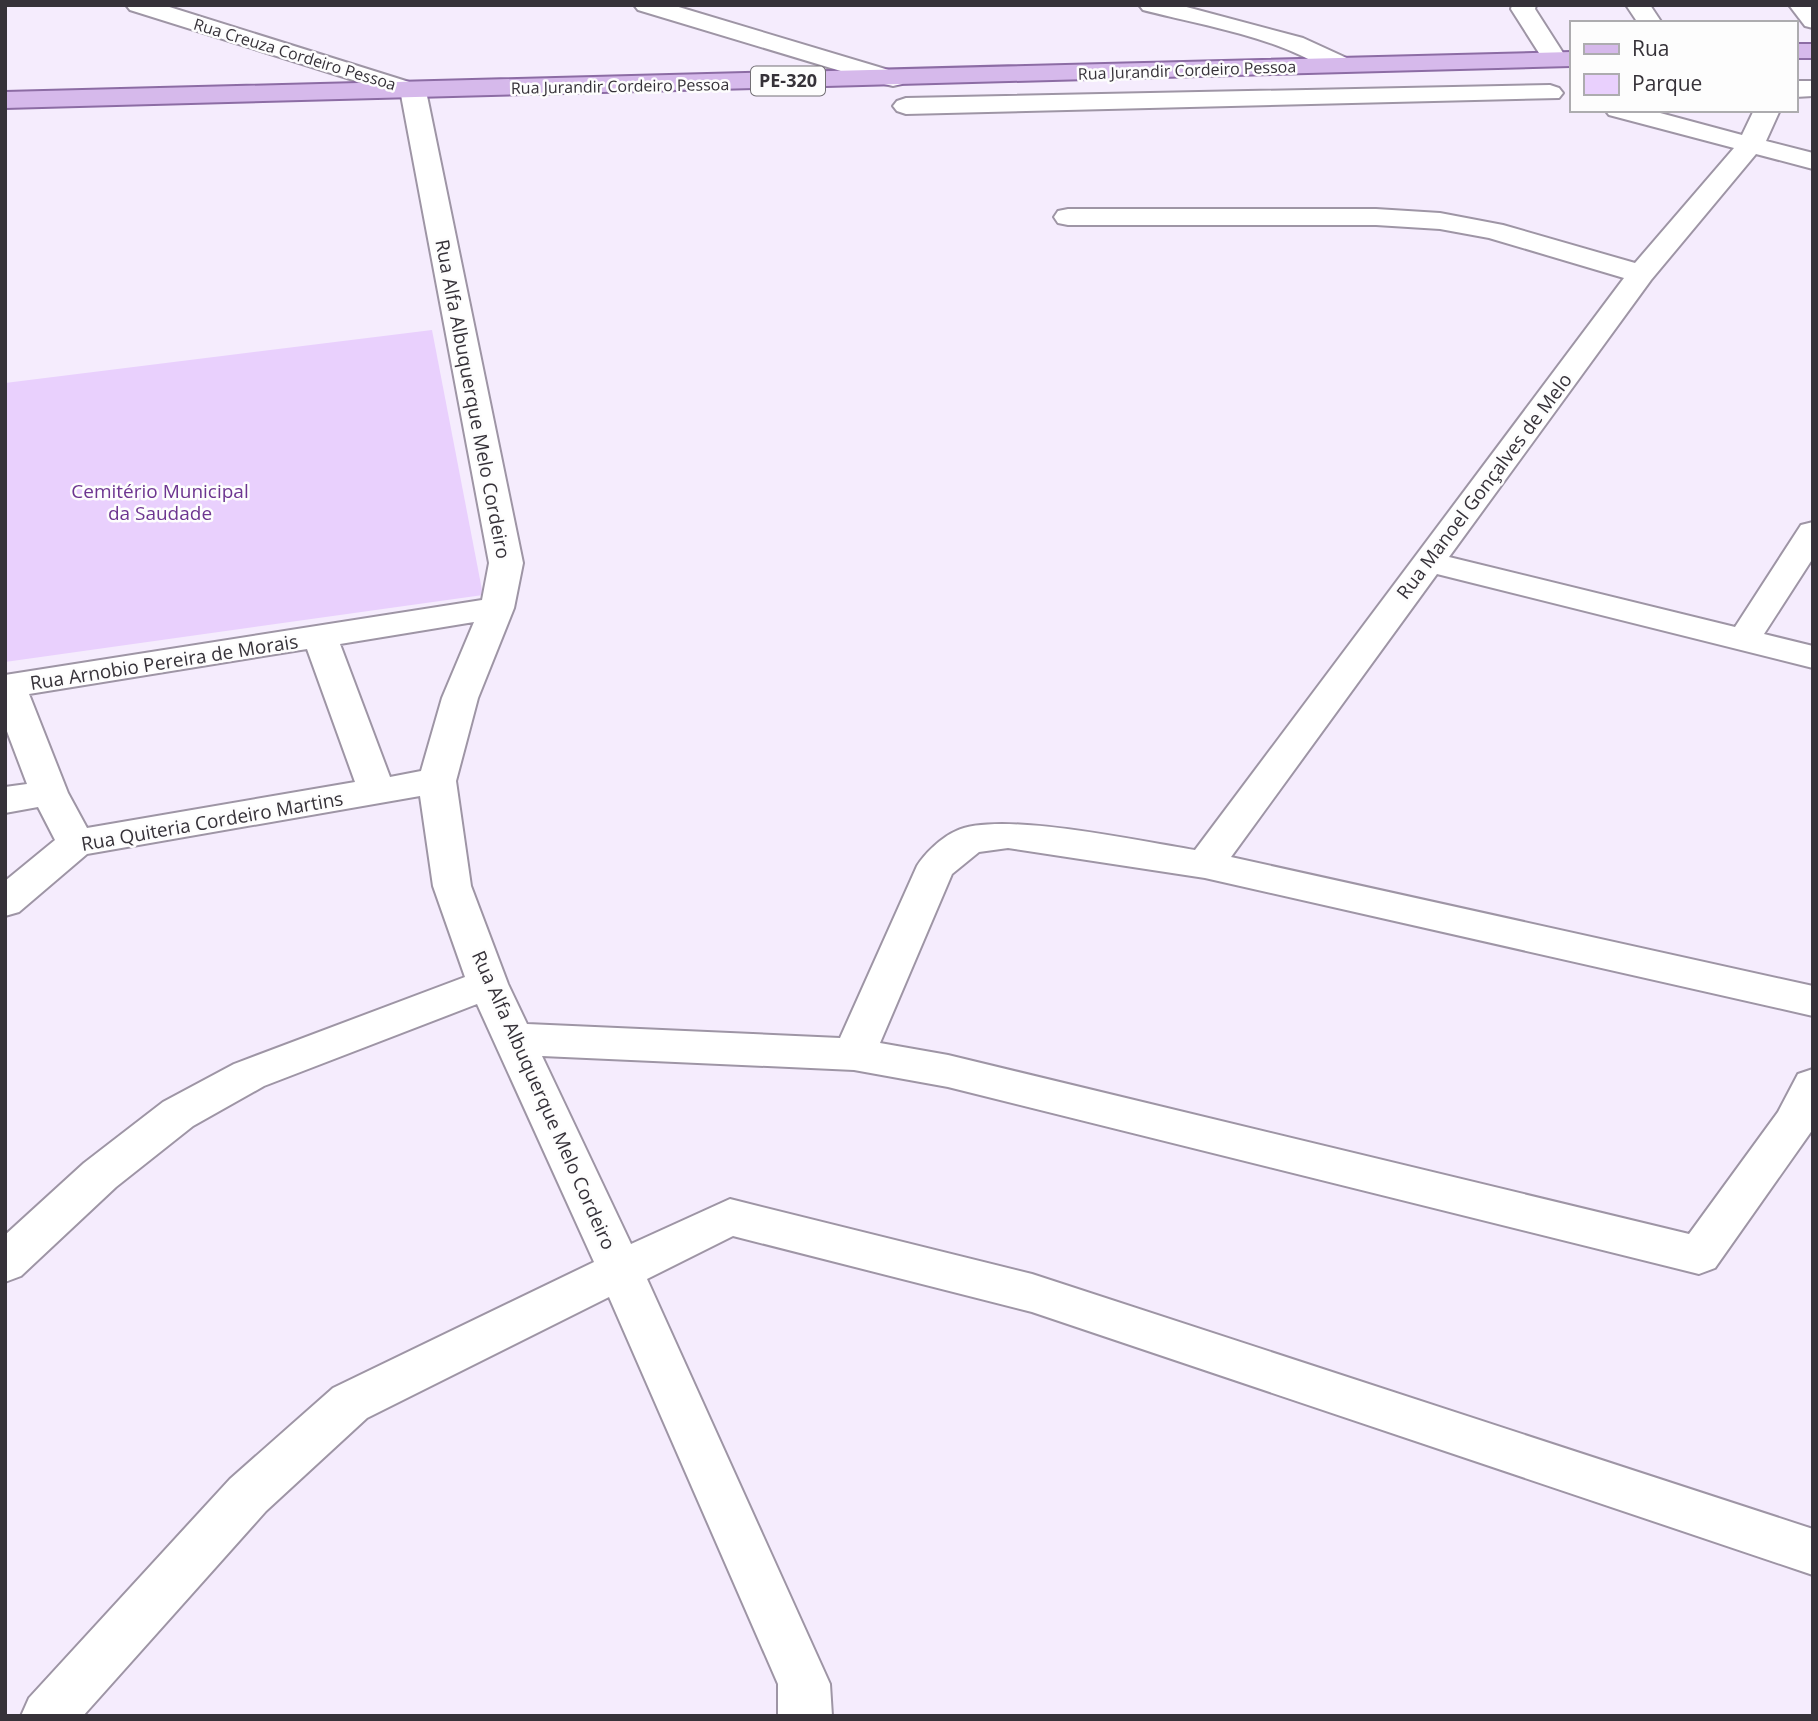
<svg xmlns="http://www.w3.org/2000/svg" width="1818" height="1721" viewBox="0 0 1818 1721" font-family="'Open Sans',sans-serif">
	<rect width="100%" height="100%" fill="#f5ecfd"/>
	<path fill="#e9d0fd" d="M432,330L483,595L5,662V383Z"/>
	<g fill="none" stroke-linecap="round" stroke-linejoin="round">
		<g stroke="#9e95a5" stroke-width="4">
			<g id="minor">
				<path d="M126,5H163L422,86L426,91L523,563L514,608L478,698L456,781L471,886L508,984L527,1024L840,1038L917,866C925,853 942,837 956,831C999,810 1143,842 1195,850L1624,278L1489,238L1440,229L1376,225H1068L1058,223L1054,217L1058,211L1068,209H1376L1440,213L1503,225L1635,263L1734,148L1609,115L1605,110H1649L1742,135L1754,110H1780L1766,141L1813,153V169L1756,154L1651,280L1449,557L1735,627L1801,525L1813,522V558L1764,634L1813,646V668L1437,574L1231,857L1813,986V1016L1205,878L1008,848L979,852L952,874L880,1043L948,1055L1689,1234L1778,1112L1798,1074L1813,1069V1129L1715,1268L1699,1274L948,1087L854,1070L542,1056L631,1244L730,1199L1032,1274L1813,1529V1575L1032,1312L733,1236L647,1279L830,1684L832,1716H778V1684L609,1297L367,1418L266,1511L83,1716H21L29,1698L230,1479L333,1388L594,1262L477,1004L264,1086L193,1126L116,1187L21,1276L5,1282V1235L84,1163L163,1102L234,1064L465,977L433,886L420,796L87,854L19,912L5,916V881L55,840L38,807L5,813V787L27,784L5,726V675L482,600L489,563L401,95L130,10ZM474,622L442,698L421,771L390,777L340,644ZM307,649L355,782L87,828L68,793L29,694Z"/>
				<path d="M634,5H672L902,74L905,79L902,84L893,86L884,84L638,10Z"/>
				<path d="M1139,5H1179L1303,38L1351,60L1354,65L1351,70C1333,75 1316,62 1300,55C1253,33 1193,23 1143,10Z"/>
				<path d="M1512,5H1536L1535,9L1567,59L1564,64L1555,66L1546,64L1511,9Z"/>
				<path d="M1626,5H1650L1662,23H1638Z"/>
				<path d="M1789,5H1813V28L1805,26Z"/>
				<path d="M1795,81H1813V96L1795,97Z"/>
				<path d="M1550,85L1559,88L1563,93L1559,98L906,114L897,111L893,106L897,101L906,98Z"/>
			</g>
		</g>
		<g stroke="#8c6ca4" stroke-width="4">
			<g id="major">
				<rect x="1795" y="44" width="18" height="14"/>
				<path d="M1571,52V66L5,108V92Z"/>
			</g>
		</g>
		<use href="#minor" fill="#fff" fill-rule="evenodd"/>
		<use href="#major" fill="#d6b9eb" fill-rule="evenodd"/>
	</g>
	<g text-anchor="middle" stroke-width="5" stroke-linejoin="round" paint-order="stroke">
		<g font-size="16" fill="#363239" stroke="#fdfdfd">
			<text transform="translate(295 54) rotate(17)" y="6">Rua Creuza Cordeiro Pessoa</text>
			<text transform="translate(1187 70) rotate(-2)" y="6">Rua Jurandir Cordeiro Pessoa</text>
			<text transform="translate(620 86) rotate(-1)" y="6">Rua Jurandir Cordeiro Pessoa</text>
		</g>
		<rect fill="#fdfdfd" stroke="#726f74" stroke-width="2" x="751" y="66.5" width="74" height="29" rx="5"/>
		<g font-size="18" font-weight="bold" fill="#363239">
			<text x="788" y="87">PE-320</text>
		</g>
		<g font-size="19" fill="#363239" stroke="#fdfdfd">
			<text transform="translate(473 399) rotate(79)" y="7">Rua Alfa Albuquerque Melo Cordeiro</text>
			<text transform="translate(1484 486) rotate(-53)" y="7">Rua Manoel Gonçalves de Melo</text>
			<text transform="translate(164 662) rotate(-9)" y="7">Rua Arnobio Pereira de Morais</text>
			<text transform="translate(212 821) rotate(-10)" y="7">Rua Quiteria Cordeiro Martins</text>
			<text transform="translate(544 1100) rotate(66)" y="7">Rua Alfa Albuquerque Melo Cordeiro</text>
		</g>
		<g font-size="19" fill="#6d3590" stroke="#fdfdfd">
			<text x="160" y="498">Cemitério Municipal<tspan x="160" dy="22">da Saudade</tspan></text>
		</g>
	</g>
	<rect width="1818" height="1721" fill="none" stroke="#363239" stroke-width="14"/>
	<rect x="1570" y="21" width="228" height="91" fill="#fdfdfd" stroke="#adacaf" stroke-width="2"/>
	<rect x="1584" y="44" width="35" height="10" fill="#d6b9eb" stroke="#adacaf" stroke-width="2"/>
	<text x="1632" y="56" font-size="21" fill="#363239">Rua</text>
	<rect x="1584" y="74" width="35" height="21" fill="#e9d0fd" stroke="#adacaf" stroke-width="2"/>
	<text x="1632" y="91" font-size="21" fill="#363239">Parque</text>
</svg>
